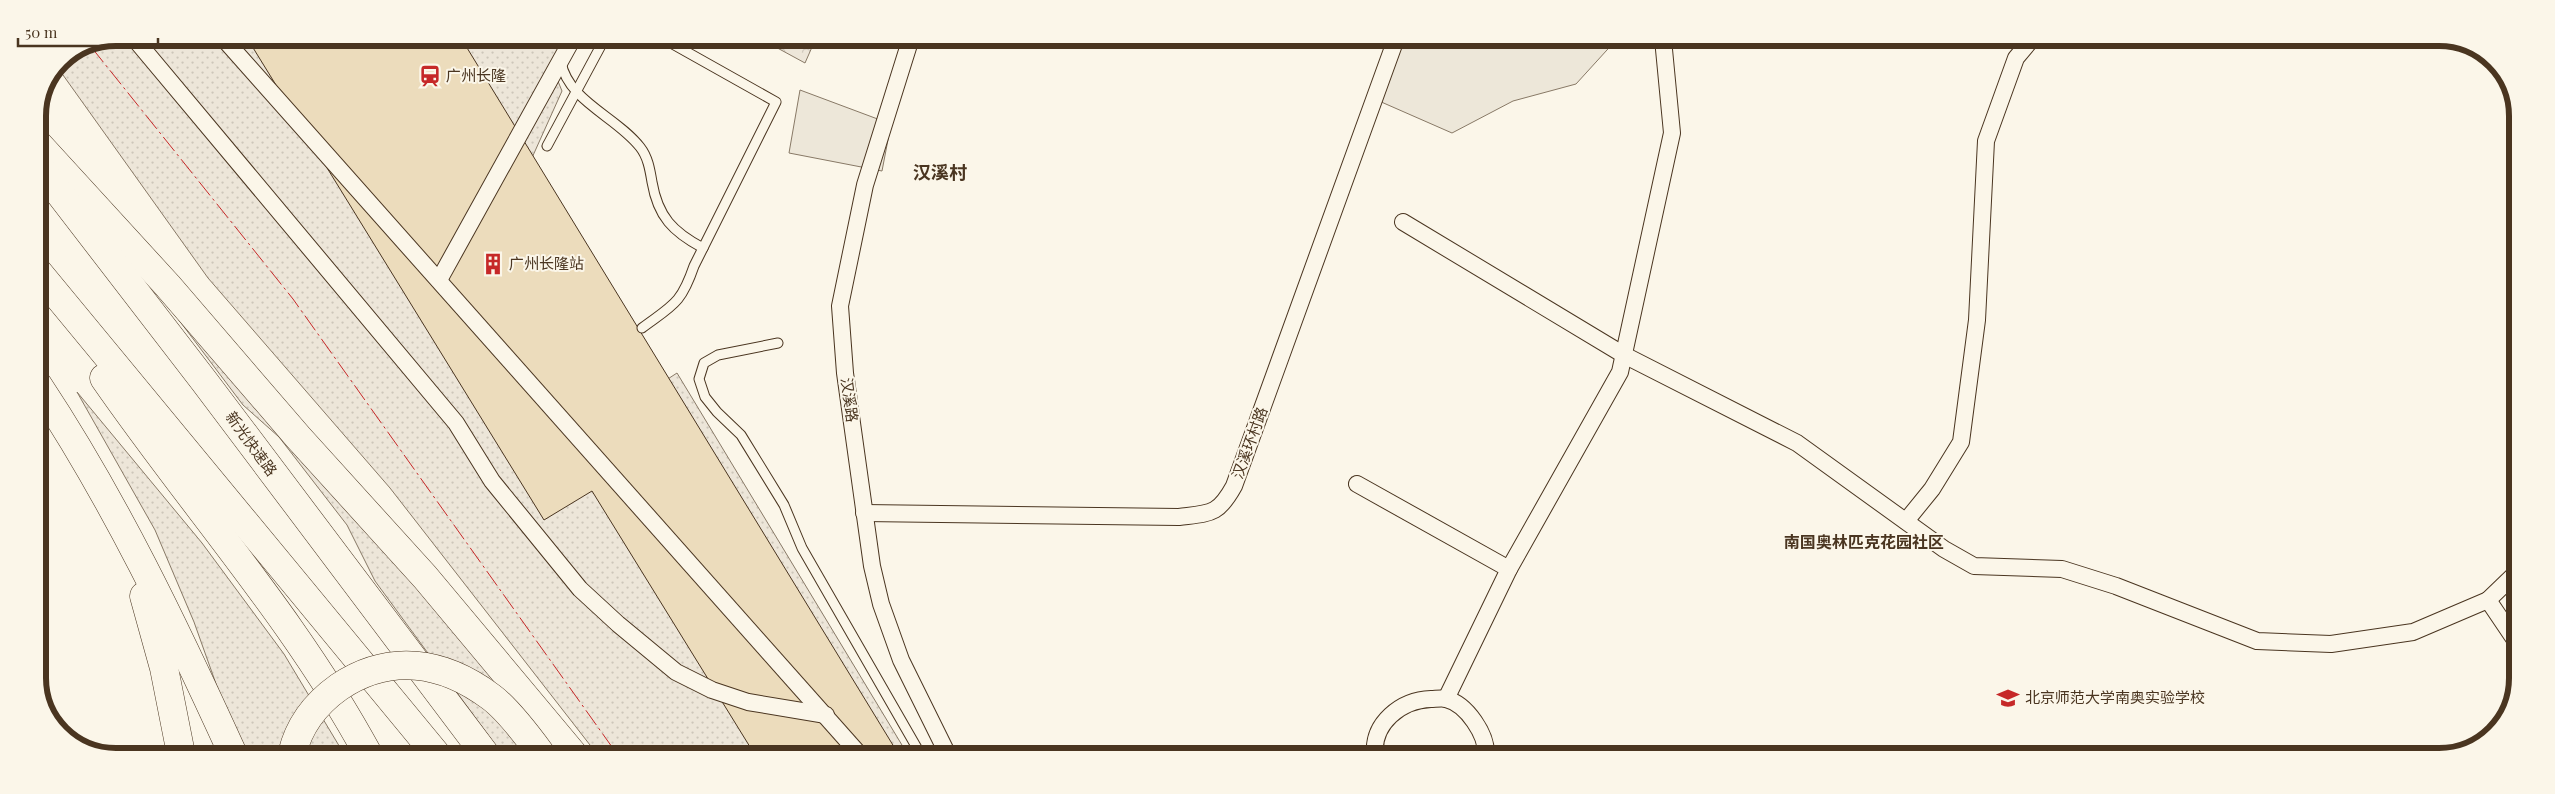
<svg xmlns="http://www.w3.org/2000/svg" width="2555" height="794" viewBox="0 0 2555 794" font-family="'Playfair Display','Noto Sans SC',serif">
	<defs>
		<pattern id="grass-dots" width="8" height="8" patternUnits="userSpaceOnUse" patternTransform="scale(1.25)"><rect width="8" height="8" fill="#ede6d9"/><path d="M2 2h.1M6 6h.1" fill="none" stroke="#cdc6ba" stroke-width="1.8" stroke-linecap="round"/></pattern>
		<pattern id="park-crowns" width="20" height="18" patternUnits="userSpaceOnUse" patternTransform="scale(1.25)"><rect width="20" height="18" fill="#ede6d9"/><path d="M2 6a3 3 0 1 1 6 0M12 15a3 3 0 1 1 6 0" fill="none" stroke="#cdc6ba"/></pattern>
	</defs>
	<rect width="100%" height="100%" fill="#fbf6e9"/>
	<g fill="url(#grass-dots)" stroke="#887966">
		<path d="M116,38H565L553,69L562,91L500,229L617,412L677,373L908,755L597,754L390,488L208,278L58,68L61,60Z"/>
		<path d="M170,300L505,689L541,754H502L375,581L347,525L279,437L243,405L166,303Z"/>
		<path d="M77,392L202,543L284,654L344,754H241L194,622L155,530Z"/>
	</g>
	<path fill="url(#park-crowns)" stroke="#887966" d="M759,38H816L805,63Z"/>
	<g fill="#ede7d9" stroke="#887966">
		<path d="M1405,39H1617L1576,84L1513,101L1452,133L1379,101Z"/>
		<path d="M800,90L891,124L882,171L789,153Z"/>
	</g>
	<path fill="#ecdcbc" stroke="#4a3520" d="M247,38H461L899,755H755L592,491L544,520Z"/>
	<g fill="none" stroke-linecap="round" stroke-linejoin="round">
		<g stroke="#4a3520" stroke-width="11">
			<g id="lane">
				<path d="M561,62C568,101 617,117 640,147C648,157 650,170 652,182C658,217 673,232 703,248"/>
				<path d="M547,146L605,38"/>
				<path d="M642,328C673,305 681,304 694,266L776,102L662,38"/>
				<path d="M778,343L718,355L704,363L699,379L705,397L717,412L741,435L784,505L802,548L921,755"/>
			</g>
		</g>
		<g stroke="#4a3520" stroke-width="18">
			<g id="street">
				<path d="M134,38L456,423L492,481L580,589L618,624L676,672L712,690L748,702L826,715"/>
				<path d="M223,38L860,755"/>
				<path d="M911,38L865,185L840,306L845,373L872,566L881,604L901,660L948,755"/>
				<path d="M1403,222L1624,355L1797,443L1944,549L1974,566L2062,569L2116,586L2257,641L2331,644L2413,632L2488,600L2515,574"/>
				<path d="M439,280L573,38"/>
				<path d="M1357,484L1509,569"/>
				<path d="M864,513L1179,517C1211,513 1218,515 1234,486L1396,39"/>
				<path d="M1906,521L1932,489L1961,442L1977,320L1986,141L2016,58L2031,40"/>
				<path d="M2488,600L2515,640"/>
				<path d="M1446,699L1509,569L1620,372L1672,133L1663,39"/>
				<path d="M1375,755C1372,723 1401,700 1431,699C1435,699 1442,698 1446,699C1467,704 1487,735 1486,755"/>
			</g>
		</g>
		<g stroke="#4a3520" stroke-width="29">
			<g id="highway">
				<path d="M38,144L168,286L298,437L425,577L573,754"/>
				<path d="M40,168L204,381L485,754"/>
				<path d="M38,272L436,754"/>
				<path d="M104,378C191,504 295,619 368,754"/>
				<path d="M38,385C115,501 175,627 233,754"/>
				<path d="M144,596L164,668L181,754"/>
			</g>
		</g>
		<use href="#lane" stroke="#fbf6e9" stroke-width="9"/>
		<use href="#street" stroke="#fbf6e9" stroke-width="16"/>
		<use href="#highway" stroke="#fbf6e9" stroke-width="28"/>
		<g stroke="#4a3520" stroke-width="29" stroke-linecap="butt">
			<path id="highway-bridge" d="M292,754C299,725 315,704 339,687C390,653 443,661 491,697C506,708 530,739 541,754"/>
		</g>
		<use href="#highway-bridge" stroke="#fbf6e9" stroke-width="28"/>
		<path stroke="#c62828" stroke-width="1" stroke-dasharray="18 4 2.5 4" stroke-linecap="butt" d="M92,48L293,299L617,754"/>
	</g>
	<defs>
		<g id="station-bare" transform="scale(1.725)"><path d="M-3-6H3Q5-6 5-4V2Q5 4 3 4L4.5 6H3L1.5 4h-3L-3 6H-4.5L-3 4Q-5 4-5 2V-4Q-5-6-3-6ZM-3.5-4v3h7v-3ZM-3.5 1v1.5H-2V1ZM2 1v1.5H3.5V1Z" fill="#c62828" stroke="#fbf6e9" stroke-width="2.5" paint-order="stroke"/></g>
		<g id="building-bare" transform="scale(1.725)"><path d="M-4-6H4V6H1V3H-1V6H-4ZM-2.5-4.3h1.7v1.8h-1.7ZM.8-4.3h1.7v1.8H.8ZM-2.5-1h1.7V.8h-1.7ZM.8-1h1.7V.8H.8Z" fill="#c62828" stroke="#fbf6e9" stroke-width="2.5" paint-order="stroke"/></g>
		<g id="school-bare" transform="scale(1.725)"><path d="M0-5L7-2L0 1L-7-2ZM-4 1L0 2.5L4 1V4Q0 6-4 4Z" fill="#c62828" stroke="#fbf6e9" stroke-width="2.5" paint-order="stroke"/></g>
	</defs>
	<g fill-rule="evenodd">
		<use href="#station-bare" x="430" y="76"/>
		<use href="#building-bare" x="493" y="264"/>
		<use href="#school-bare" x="2008" y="698"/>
	</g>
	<g text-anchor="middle" stroke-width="4" stroke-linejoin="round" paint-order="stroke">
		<g font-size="15" fill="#4a3520" stroke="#fbf6e9" text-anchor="start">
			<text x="446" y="81">广州长隆</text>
			<text x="509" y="269">广州长隆站</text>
			<text x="2025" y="703">北京师范大学南奥实验学校</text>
		</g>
		<g font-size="15" fill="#4a3520" stroke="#fbf6e9">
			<text transform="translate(849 400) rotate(82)" y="5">汉溪路</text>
			<text transform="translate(1250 443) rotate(-70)" y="5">汉溪环村路</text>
			<text transform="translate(251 444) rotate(54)" y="5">新光快速路</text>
		</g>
		<g font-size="16" font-weight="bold" fill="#4a3520" stroke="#fbf6e9">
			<text x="1864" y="548">南国奥林匹克花园社区</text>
		</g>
		<g font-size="18" font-weight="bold" fill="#4a3520" stroke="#fbf6e9">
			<text x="940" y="179">汉溪村</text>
		</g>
	</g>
	<path d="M0 0H2555V794H0ZM116 46H2439A70 70 0 0 1 2509 116V678A70 70 0 0 1 2439 748H116A70 70 0 0 1 46 678V116A70 70 0 0 1 116 46Z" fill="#fbf6e9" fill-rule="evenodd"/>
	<path fill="none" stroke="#4a3520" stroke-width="6" d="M116 46H2439A70 70 0 0 1 2509 116V678A70 70 0 0 1 2439 748H116A70 70 0 0 1 46 678V116A70 70 0 0 1 116 46Z"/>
	<path d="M18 38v8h140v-8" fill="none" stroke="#4a3520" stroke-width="2.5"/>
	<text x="25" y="38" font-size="15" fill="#4a3520" stroke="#fbf6e9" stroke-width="4" paint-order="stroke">50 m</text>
</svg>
